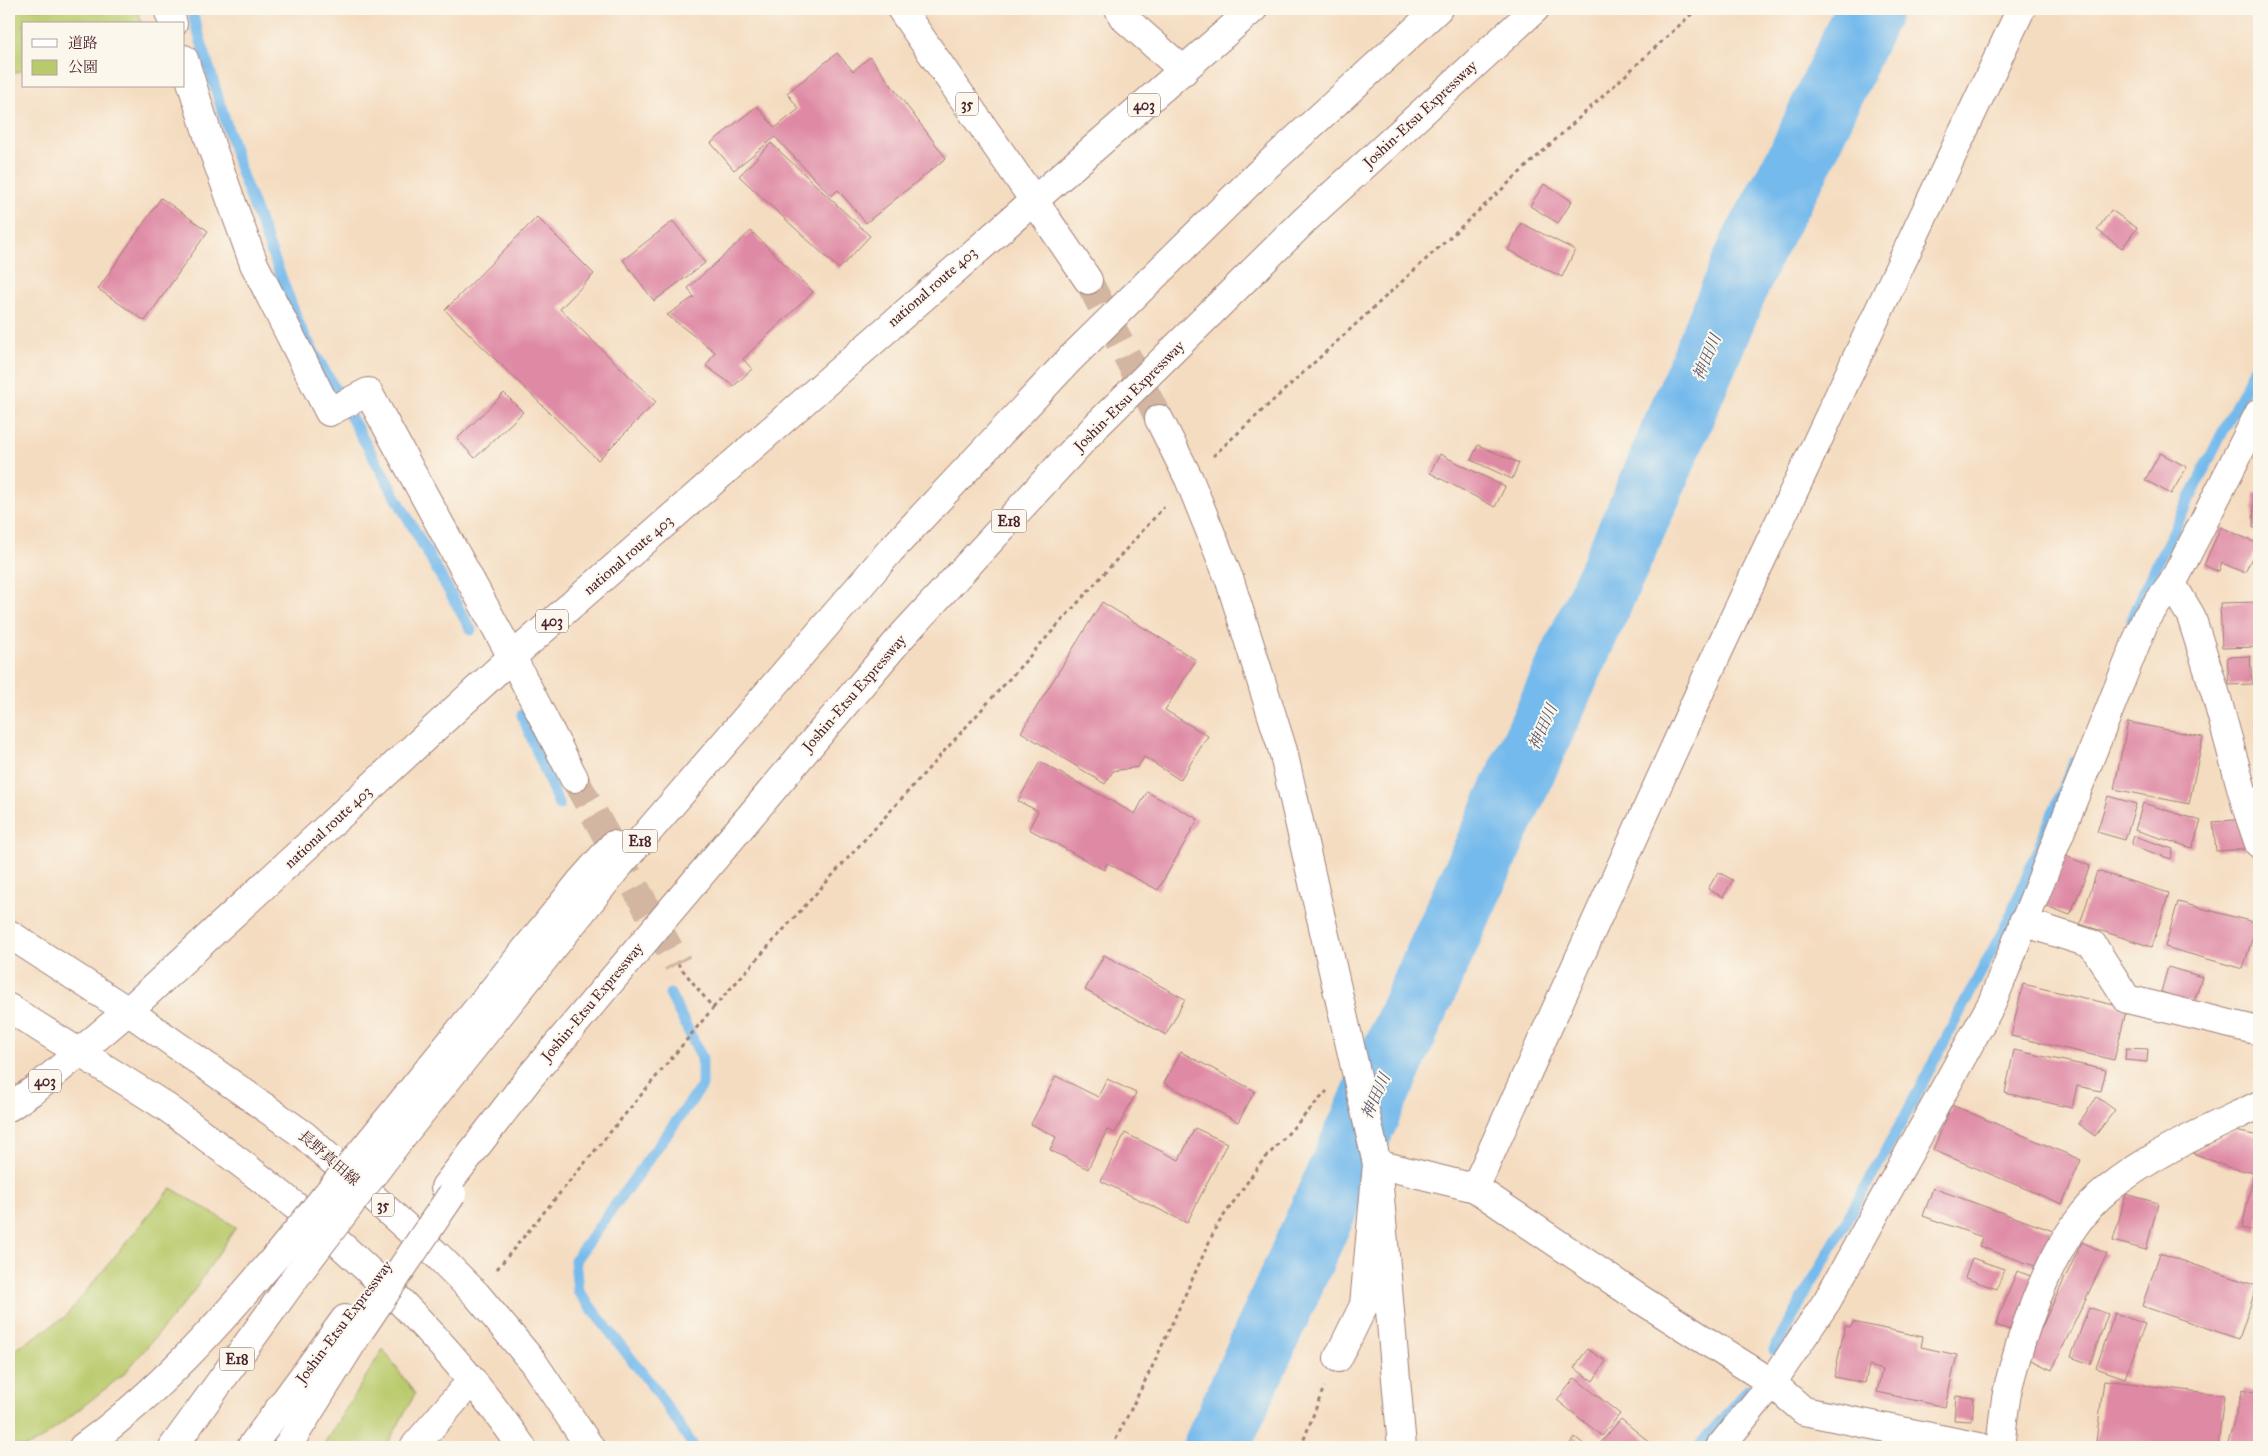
<svg xmlns="http://www.w3.org/2000/svg" width="2268" height="1456" viewBox="0 0 2268 1456" font-family="'IM FELL Great Primer','Noto Serif JP',serif">
	<rect width="100%" height="100%" fill="#fbf7ec"/>
	<filter id="ink" filterUnits="userSpaceOnUse"><feTurbulence type="fractalNoise" baseFrequency=".02" numOctaves="2"/><feDisplacementMap in="SourceGraphic" scale="10" xChannelSelector="R" yChannelSelector="G"/><feConvolveMatrix kernelMatrix="1 2 1 2 8 2 1 2 1" color-interpolation-filters="sRGB"/></filter>
	<filter id="wash" filterUnits="userSpaceOnUse"><feTurbulence type="fractalNoise" baseFrequency=".0096" numOctaves="4" result="noise"/><feDisplacementMap in="SourceGraphic" scale="20" xChannelSelector="R" yChannelSelector="G"/><feGaussianBlur stdDeviation="1.12" result="paint"/><feColorMatrix in="noise" values="0 0 0 0 0 0 0 0 0 0 0 0 0 0 0 0 0 1.4 0 .05"/><feComposite in="paint" operator="in"/></filter>
	<g filter="url(#wash)">
		<rect width="100%" height="100%" fill="#f4dcc0"/>
		<g fill="#b9ca6c" stroke="#82744c">
			<path d="M9,9H137L142,24H24V70L9,74Z"/>
			<path d="M171,1188L236,1227L191,1295L124,1374L39,1441L25,1447H9V1354L65,1317Z"/>
			<path d="M383,1349L415,1394L386,1447H322Z"/>
		</g>
		<g fill="none" stroke-linecap="round" stroke-linejoin="round">
			<g stroke="#75baec" stroke-width="11">
				<path d="M191,9L242,175L301,329L471,630"/>
				<path d="M2132,620L2145,588L2259,359"/>
				<path d="M522,715L559,805"/>
				<path d="M670,994L702,1058V1086L575,1260L578,1291L657,1392L694,1447"/>
				<path d="M1774,1350L1904,1118L2009,919L2074,762"/>
				<path d="M1698,1447L1749,1389"/>
			</g>
			<path stroke="#75baec" stroke-width="66" d="M1216,1447L1649,491L1751,250L1800,159L1869,9"/>
		</g>
		<g id="blocks">
			<g fill="#df8aa5">
				<path d="M837,53L853,71L870,57L946,158L866,223L838,190L831,196L775,137L734,170L711,143L757,106L775,128L799,109L787,93Z"/>
				<path d="M771,143L870,236L839,269L739,176Z"/>
				<path d="M1544,184L1572,201L1558,223L1530,206Z"/>
				<path d="M161,198L208,231L145,321L98,289Z"/>
				<path d="M2111,210L2137,228L2122,248L2097,230Z"/>
				<path d="M537,217L594,274L560,309L656,402L598,460L445,310Z"/>
				<path d="M673,221L705,263L654,301L623,260Z"/>
				<path d="M1521,223L1575,250L1562,277L1508,250Z"/>
				<path d="M751,231L813,292L743,359L752,369L734,386L706,366L715,352L667,315L694,297L688,288Z"/>
				<path d="M504,393L523,412L475,458L457,439Z"/>
				<path d="M1478,445L1519,463L1512,479L1471,460Z"/>
				<path d="M2160,453L2187,467L2171,494L2145,480Z"/>
				<path d="M1440,454L1505,487L1495,507L1430,473Z"/>
				<path d="M2254,493H2259V528H2253Z"/>
				<path d="M2221,527L2258,544L2245,573L2222,563L2219,572L2204,565Z"/>
				<path d="M1102,602L1196,660L1165,710L1208,736L1180,780L1144,757L1138,767L1113,771L1105,784L1021,732Z"/>
				<path d="M2259,602V647L2222,648L2220,603Z"/>
				<path d="M2250,656L2252,684L2229,685L2227,657Z"/>
				<path d="M2256,718H2259V755H2258Z"/>
				<path d="M2128,722L2203,737L2189,804L2114,789Z"/>
				<path d="M1040,762L1135,814L1147,792L1198,819L1158,890L1107,863L1104,870L1029,829L1038,811L1018,801Z"/>
				<path d="M2108,796L2136,804L2125,840L2097,832Z"/>
				<path d="M2143,803L2201,821L2192,848L2135,830Z"/>
				<path d="M2243,819L2246,849L2216,851L2213,822Z"/>
				<path d="M2134,836L2173,849L2171,859L2131,845Z"/>
				<path d="M2066,856L2090,866L2070,915L2046,906Z"/>
				<path d="M2097,871L2169,893L2152,947L2080,924Z"/>
				<path d="M1718,872L1733,880L1723,897L1708,889Z"/>
				<path d="M2178,902L2257,923L2243,969L2165,947Z"/>
				<path d="M1104,955L1185,999L1166,1035L1085,990Z"/>
				<path d="M2259,956V973L2254,972Z"/>
				<path d="M2168,967L2202,977L2194,1002L2161,992Z"/>
				<path d="M2023,984L2127,1008L2114,1060L2011,1036Z"/>
				<path d="M2126,1048L2148,1049L2147,1062L2125,1060Z"/>
				<path d="M2014,1050L2106,1070L2101,1091L2077,1086L2072,1108L2005,1093Z"/>
				<path d="M1181,1052L1255,1091L1238,1122L1164,1083Z"/>
				<path d="M1056,1076L1098,1097L1107,1079L1136,1093L1115,1133L1107,1130L1088,1169L1050,1150L1056,1137L1031,1124Z"/>
				<path d="M2097,1097L2115,1110L2095,1136L2078,1124Z"/>
				<path d="M1952,1105L2081,1160L2062,1204L1933,1150Z"/>
				<path d="M1195,1128L1227,1143L1187,1223L1101,1181L1125,1133L1179,1160Z"/>
				<path d="M2235,1131L2259,1136V1232L2242,1228L2254,1173L2228,1167L2193,1153Z"/>
				<path d="M1933,1188L2053,1231L2040,1268L1979,1246L1982,1237L1923,1216Z"/>
				<path d="M2126,1194L2158,1203L2146,1250L2113,1241Z"/>
				<path d="M2082,1242L2107,1254L2052,1370L2027,1358Z"/>
				<path d="M2160,1253L2257,1286L2239,1339L2142,1306Z"/>
				<path d="M1972,1258L2004,1269L1997,1289L1965,1278Z"/>
				<path d="M2017,1271L2039,1279L2018,1333L1996,1325Z"/>
				<path d="M2089,1307L2108,1314L2090,1364L2071,1357Z"/>
				<path d="M2115,1313L2145,1324L2125,1378L2096,1368Z"/>
				<path d="M1853,1322L1923,1337L1921,1347L1957,1355L1945,1407L1877,1392L1882,1370L1869,1366L1865,1383L1834,1377L1845,1326L1851,1327Z"/>
				<path d="M1587,1349L1606,1361L1593,1381L1574,1368Z"/>
				<path d="M1575,1378L1620,1414L1602,1436L1557,1400Z"/>
				<path d="M2104,1380L2224,1395L2218,1447H2142L2096,1442Z"/>
				<path d="M2243,1389L2259,1393V1447H2227Z"/>
				<path d="M1956,1396L1974,1398L1972,1421L1954,1420Z"/>
				<path d="M1621,1419L1652,1444L1650,1447H1597Z"/>
				<path d="M1575,1437L1587,1447H1567Z"/>
				<path d="M1820,1442L1838,1447H1819Z"/>
			</g>
		</g>
	</g>
	<g filter="url(#ink)">
		<use href="#blocks" fill-opacity="0" stroke="#9f7e76" stroke-width="1"/>
		<g fill="none" stroke-linecap="round" stroke-linejoin="round">
			<path stroke="#d2b6a2" stroke-width="28" stroke-dasharray="28 14" stroke-linecap="butt" d="M574,778L678,964"/>
			<path stroke="#d2b6a2" stroke-width="28" stroke-dasharray="28 14" stroke-linecap="butt" d="M1088,280L1159,419"/>
			<g stroke="#9f7e76" stroke-width="30">
				<g id="minor">
					<path d="M168,9L173,24"/>
					<path d="M1119,9L1123,17L1184,71"/>
					<path d="M184,59L211,145L254,264L329,412L368,392L512,657L574,778"/>
					<path d="M2172,584L2191,616L2216,695L2247,809L2259,844"/>
					<path d="M2023,922L2092,944L2127,999L2259,1031"/>
					<path d="M1475,1188L1718,652L2021,9"/>
					<path d="M1338,1358L1364,1305L1377,1164L1475,1188L1640,1299L1772,1383L1804,1411L1979,1447"/>
					<path d="M414,1447L472,1380"/>
					<path d="M1720,1447L1772,1383L1827,1301L1992,1003L2146,618L2172,584L2259,413"/>
					<path d="M2000,1447C2003,1425 2004,1401 2010,1380C2026,1319 2057,1230 2107,1190C2152,1153 2207,1130 2259,1105"/>
				</g>
			</g>
			<g stroke="#9f7e76" stroke-width="30">
				<g id="tertiary">
					<path d="M1033,199L1088,280"/>
					<path d="M1159,419L1189,479L1230,581L1283,751L1377,1164L1402,1447"/>
				</g>
			</g>
			<g stroke="#9f7e76" stroke-width="30">
				<g id="primary">
					<path d="M901,9L1033,199"/>
					<path d="M9,934L128,1011L304,1135L437,1255L476,1294L533,1362L590,1447"/>
					<path d="M9,1008C61,1042 114,1073 166,1107C186,1121 206,1137 226,1152C339,1236 442,1331 522,1447"/>
				</g>
			</g>
			<g stroke="#9f7e76" stroke-width="30">
				<path id="trunk" d="M9,1107L37,1088L128,1011L512,657L1253,9"/>
			</g>
			<g stroke="#9f7e76" stroke-width="30">
				<g id="motorway">
					<path d="M385,1123L581,881L613,845"/>
					<path d="M400,1139L616,869L890,551L1070,359L1260,172L1438,9"/>
					<path d="M445,1187L530,1077L903,635L1097,425L1306,219L1535,9"/>
					<path d="M83,1447C158,1393 219,1324 278,1254"/>
					<path d="M173,1447L300,1271"/>
					<path d="M251,1447L345,1319"/>
					<path d="M287,1447L359,1332"/>
				</g>
			</g>
			<g stroke="#9f7e76" stroke-width="3" stroke-dasharray="4 4" stroke-linecap="butt">
				<path d="M1213,456L1697,9"/>
				<path d="M713,1008L1164,507"/>
				<path d="M497,1269L713,1008L678,964"/>
				<path d="M1112,1447L1154,1363L1216,1227L1260,1164L1327,1091"/>
				<path d="M1301,1447L1324,1387"/>
			</g>
			<use href="#minor" stroke="#fff" stroke-width="28"/>
			<use href="#tertiary" stroke="#fff" stroke-width="28"/>
			<use href="#primary" stroke="#fff" stroke-width="28"/>
			<use href="#trunk" stroke="#fff" stroke-width="28"/>
			<use href="#motorway" stroke="#fff" stroke-width="28"/>
			<g stroke="#9f7e76" stroke-width="30" stroke-linecap="butt">
				<g id="motorway-bridge">
					<path d="M278,1254L385,1123"/>
					<path d="M300,1271L400,1139"/>
					<path d="M359,1332L452,1194"/>
				</g>
			</g>
			<use href="#motorway-bridge" stroke="#fff" stroke-width="28"/>
		</g>
	</g>
	<g text-anchor="middle" stroke-width="4" stroke-linejoin="round" paint-order="stroke">
		<g fill="#fbf7ec" stroke="#7f6065" stroke-width="1">
			<rect x="956" y="92.5" width="22" height="23" rx="4"/>
			<rect x="1128" y="93.5" width="32" height="23" rx="4"/>
			<rect x="991.5" y="509.5" width="35" height="23" rx="4"/>
			<rect x="536" y="609.5" width="32" height="23" rx="4"/>
			<rect x="622.5" y="829.5" width="35" height="23" rx="4"/>
			<rect x="29" y="1069.5" width="32" height="23" rx="4"/>
			<rect x="372" y="1193.5" width="22" height="23" rx="4"/>
			<rect x="219.5" y="1347.5" width="35" height="23" rx="4"/>
		</g>
		<g font-size="14" font-weight="bold" fill="#4a1f2b">
			<text x="967" y="109">35</text>
			<text x="1144" y="110">403</text>
			<text x="1009" y="526">E18</text>
			<text x="552" y="626">403</text>
			<text x="640" y="846">E18</text>
			<text x="45" y="1086">403</text>
			<text x="383" y="1210">35</text>
			<text x="237" y="1364">E18</text>
		</g>
		<g font-size="15" fill="#4a1f2b" stroke="#fbf7ec">
			<text transform="translate(1420 114) rotate(-43)" y="5">Joshin-Etsu Expressway</text>
			<text transform="translate(932 287) rotate(-41)" y="5">national route 403</text>
			<text transform="translate(1129 396) rotate(-45)" y="5">Joshin-Etsu Expressway</text>
			<text transform="translate(628 555) rotate(-41)" y="5">national route 403</text>
			<text transform="translate(854 693) rotate(-49)" y="5">Joshin-Etsu Expressway</text>
			<text transform="translate(328 827) rotate(-43)" y="5">national route 403</text>
			<text transform="translate(592 1002) rotate(-50)" y="5">Joshin-Etsu Expressway</text>
			<text transform="translate(329 1158) rotate(41)" y="5">長野真田線</text>
			<text transform="translate(344 1322) rotate(-53)" y="5">Joshin-Etsu Expressway</text>
		</g>
		<g font-size="16" font-style="italic" fill="#59556f" stroke="#fbf7ec">
			<text transform="translate(1706 357) rotate(-67)" y="6">神田川</text>
			<text transform="translate(1542 727) rotate(-66)" y="6">神田川</text>
			<text transform="translate(1375 1096) rotate(-66)" y="6">神田川</text>
		</g>
	</g>
	<rect width="2268" height="1456" fill="none" stroke="#fbf7ec" stroke-width="30"/>
	<rect x="22" y="22" width="162" height="65" fill="#fbf7ec" stroke="#b4a19f"/>
	<rect x="32" y="39" width="25" height="8" fill="#ffffff" stroke="#b4a19f"/>
	<text x="68" y="48" font-size="15" fill="#4a1f2b">道路</text>
	<rect x="32" y="60" width="25" height="15" fill="#b9ca6c" stroke="#b4a19f"/>
	<text x="68" y="72" font-size="15" fill="#4a1f2b">公園</text>
</svg>
